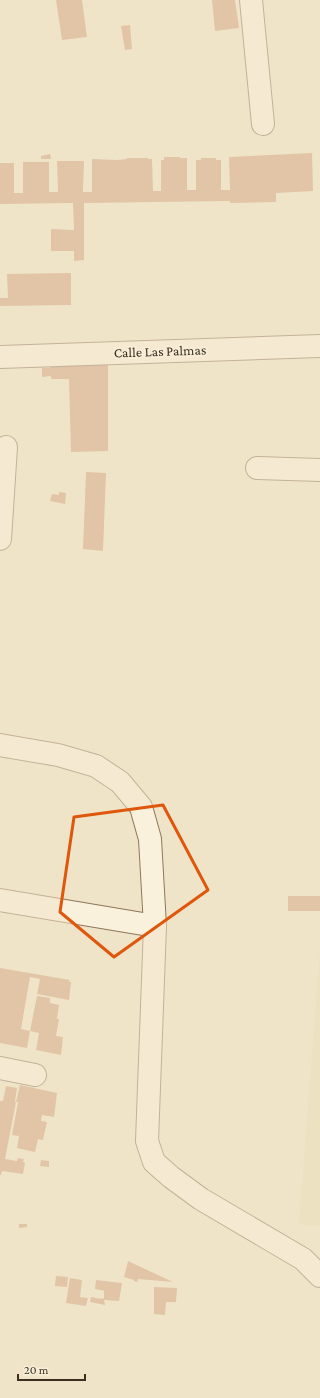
<svg xmlns="http://www.w3.org/2000/svg" width="320" height="1398" viewBox="0 0 320 1398" font-family="'Crimson Pro',serif">
	<rect width="100%" height="100%" fill="#f0e4c8"/>
	<path fill="#e6deb5" d="M320,950V1226L299,1224Z"/>
	<g fill="#cf9f7d">
		<path d="M56,0H82L87,37L62,40Z"/>
		<path d="M212,0H235L239,28L215,31Z"/>
		<path d="M130,25L132,49L125,50L121,26Z"/>
		<path d="M312,153L313,191L276,193V202L230,203V201L84,203V260L74,261V251H51V229L74,230L73,203L0,204V163H14V193H23V162H49V192H58L57,161H84L83,192H92V159L117,160L127,159V158H148V159H152L153,191H161V160H164V157H180V158H187V190H196V160H201V158H216V160H221V190H230L229,157Z"/>
		<path d="M50,154L51,159H41V156Z"/>
		<path d="M71,273V305L0,306V298H8L7,274Z"/>
		<path d="M50,363L108,364V451L71,452L69,379H51V376L42,377V368H50Z"/>
		<path d="M86,472L106,473L103,551L83,549Z"/>
		<path d="M59,492L66,493L65,504L50,501L52,494L59,495Z"/>
		<rect x="288" y="896" width="32" height="15"/>
		<path d="M0,968L70,980L69,982H71L69,1000L37,994L40,979L30,977L21,1029L30,1031L37,996L50,998V1003L59,1005L57,1019H59L56,1036L63,1037L61,1055L36,1050L39,1033L30,1031L27,1048L0,1043Z"/>
		<path d="M20,1085L57,1093L54,1117L42,1115L41,1121L47,1122L43,1140L38,1139L35,1152L17,1148L19,1136L12,1135L18,1102H16L5,1159L17,1161L18,1158L24,1159L23,1162L25,1163L23,1174L2,1171L1,1175H0V1101H3L6,1086L17,1088L15,1101L16,1102Z"/>
		<path d="M41,1160L49,1161V1167L40,1166Z"/>
		<path d="M19,1224H27V1227L19,1228Z"/>
		<path d="M128,1261L173,1282L138,1279L137,1282L134,1281V1280L124,1277Z"/>
		<path d="M56,1276L68,1277L67,1287L55,1286Z"/>
		<path d="M70,1278L82,1280L80,1297L88,1298L86,1306L66,1303Z"/>
		<path d="M96,1280L122,1283L119,1301L104,1300L105,1305L90,1302L91,1297L101,1299L102,1298L104,1299V1291H106L95,1289Z"/>
		<path d="M154,1287L177,1288L176,1302H166L165,1315L154,1314Z"/>
	</g>
	<g fill="none" stroke-linecap="round" stroke-linejoin="round">
		<g stroke="#8d765c" stroke-width="24">
			<g id="minor">
				<path d="M251,0L263,124"/>
				<path d="M0,357L320,346"/>
				<path d="M257,468L320,470"/>
				<path d="M0,539L6,447"/>
				<path d="M0,745L58,755L96,766L120,782L141,807L150,839L155,926L147,1141L154,1162L171,1177L201,1199L303,1259L320,1276"/>
				<path d="M0,900L155,926"/>
				<path d="M0,1068L35,1075"/>
			</g>
		</g>
		<use href="#minor" stroke="#faf1dc" stroke-width="22"/>
	</g>
	<path d="M0 0H320V1398H0ZM163,805L208,890L114,957L60,912L74,817Z" fill="#f0e4c8" fill-opacity=".55" fill-rule="evenodd"/>
	<path fill="none" stroke="#df570d" stroke-width="3" stroke-linejoin="round" d="M163,805L208,890L114,957L60,912L74,817Z"/>
	<g text-anchor="middle" stroke-width="3.5" stroke-linejoin="round" paint-order="stroke">
		<g font-size="14" fill="#3d2e20" stroke="#f7eed8">
			<text transform="translate(160 351) rotate(-2)" y="5">Calle Las Palmas</text>
		</g>
	</g>
	<path d="M18 1374v6h67v-6" fill="none" stroke="#3d2e20" stroke-width="2"/>
	<text x="24" y="1374" font-size="12" fill="#3d2e20" stroke="#f7eed8" stroke-width="3" paint-order="stroke">20 m</text>
</svg>
